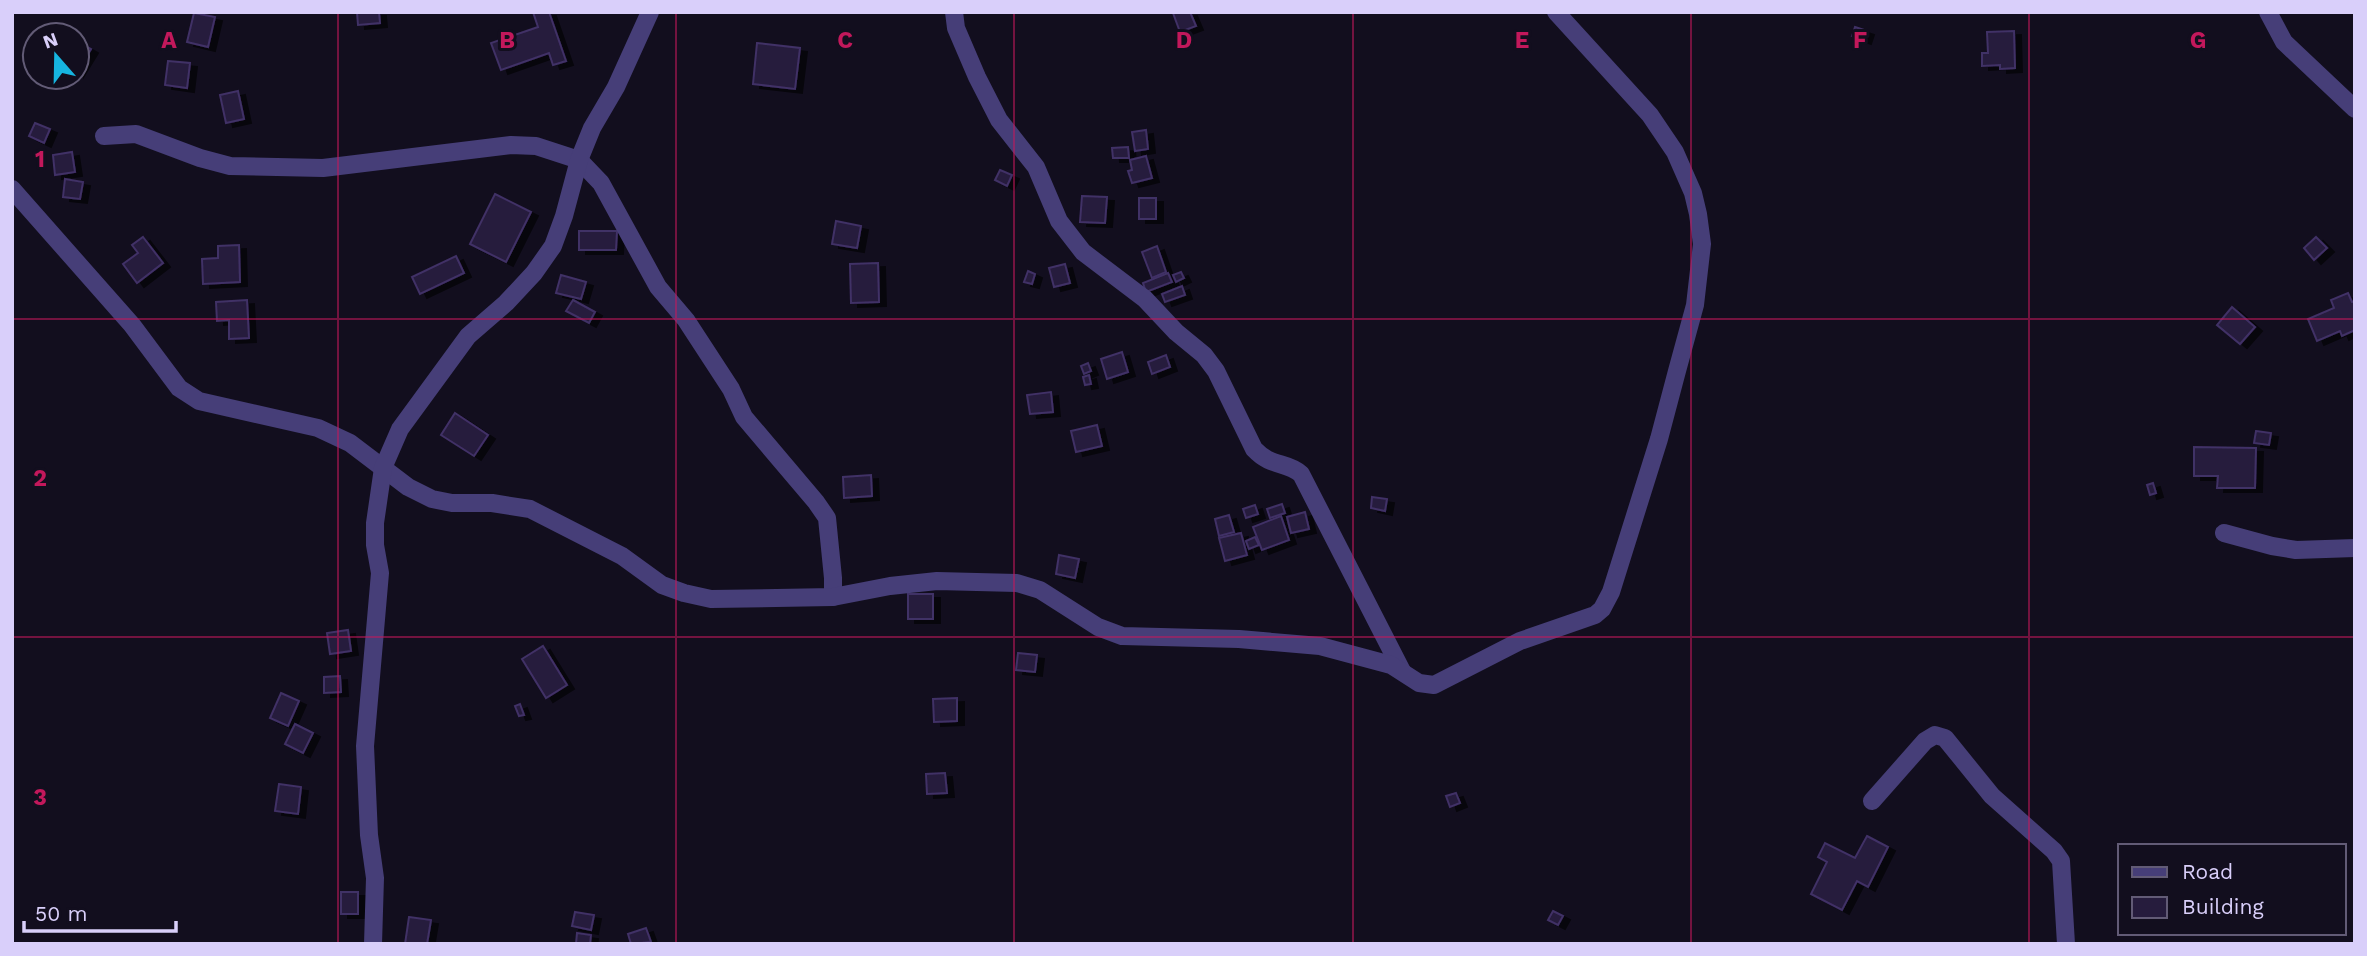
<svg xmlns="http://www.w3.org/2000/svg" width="2367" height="956" viewBox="0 0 2367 956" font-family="'Work Sans',sans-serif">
	<defs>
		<filter id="shadow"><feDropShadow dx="7" dy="4" stdDeviation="0" flood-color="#0009"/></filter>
	</defs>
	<rect width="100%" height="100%" fill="#120e1e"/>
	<g fill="#261c3d" stroke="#413066" stroke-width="2" filter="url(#shadow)">
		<path d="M357,12H379L380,23L358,25Z"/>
		<path d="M533,12H549L566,61L553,65L549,53L501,70L491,43L538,27Z"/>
		<path d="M1190,12L1196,26L1180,32L1173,13Z"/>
		<path d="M194,13L215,17L208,47L187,42Z"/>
		<path d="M1855,27L1867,31L1864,40L1852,36Z"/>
		<path d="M2014,31L2015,68L2000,69V65L1982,66V53H1988L1987,32Z"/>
		<path d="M77,41L91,49L77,72Z"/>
		<path d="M757,43L800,48L795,89L753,84Z"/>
		<path d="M168,61L190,63L187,88L165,85Z"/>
		<path d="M238,91L244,119L226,123L220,95Z"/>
		<path d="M35,123L50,129L44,143L29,136Z"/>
		<path d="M1146,130L1148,149L1135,151L1132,132Z"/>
		<path d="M1128,147L1129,158H1113L1112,148Z"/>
		<path d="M72,152L75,172L55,175L53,155Z"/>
		<path d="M1146,156L1152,178L1132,183L1128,171L1132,170L1130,160Z"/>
		<path d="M1000,170L1012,175L1007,186L995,180Z"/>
		<path d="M65,179L83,182L80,199L63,197Z"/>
		<path d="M495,194L531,212L506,262L470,244Z"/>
		<path d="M1082,196L1107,197L1105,223L1080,222Z"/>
		<rect x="1139" y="198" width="17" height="21"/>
		<path d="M836,221L861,226L857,248L832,244Z"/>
		<path d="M579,231H617L616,250H579Z"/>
		<path d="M143,237L163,263L137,283L123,264L138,253L132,245Z"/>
		<path d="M2316,237L2327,248L2314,260L2304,248Z"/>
		<path d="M239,245L240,282L203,284L202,259L218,258V246Z"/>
		<path d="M1157,246L1166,272L1152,278L1142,252Z"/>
		<path d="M456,256L464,273L420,294L412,277Z"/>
		<path d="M878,263L879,302L851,303L850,264Z"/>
		<path d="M1065,264L1070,283L1054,287L1049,268Z"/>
		<path d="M1028,271L1035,274L1032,284L1024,282Z"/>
		<path d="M1181,272L1184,278L1176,282L1173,275Z"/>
		<path d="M1168,273L1172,282L1146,292L1143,283Z"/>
		<path d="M561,275L586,282L581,299L556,293Z"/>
		<path d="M1182,286L1185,295L1165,302L1162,294Z"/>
		<path d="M2348,293L2352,302L2355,301V330L2342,336L2340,331L2317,341L2308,319L2334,308L2331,300Z"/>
		<path d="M247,300L249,338L229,339V320L217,321L216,302Z"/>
		<path d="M573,300L595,312L589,323L566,311Z"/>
		<path d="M2232,307L2255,327L2240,344L2217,325Z"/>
		<path d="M1122,352L1128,372L1107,379L1101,359Z"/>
		<path d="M1166,355L1170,367L1152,374L1148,362Z"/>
		<path d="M1088,363L1091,371L1084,374L1081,366Z"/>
		<path d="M1089,375L1091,384L1085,385L1083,377Z"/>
		<path d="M1051,392L1053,412L1030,414L1027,395Z"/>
		<path d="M455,413L488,435L474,456L441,435Z"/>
		<path d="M1097,425L1102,446L1076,452L1071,431Z"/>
		<path d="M2256,431L2271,433L2269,445L2254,443Z"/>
		<path d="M2194,447L2256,448L2255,488H2217L2218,476H2194Z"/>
		<path d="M871,475L872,496L844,498L843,477Z"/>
		<path d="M2153,483L2156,493L2150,495L2147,485Z"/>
		<path d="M1372,497L1387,499L1385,511L1371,508Z"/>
		<path d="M1282,504L1285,513L1270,518L1267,509Z"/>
		<path d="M1255,505L1258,514L1246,518L1243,509Z"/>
		<path d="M1305,512L1309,529L1291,533L1287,517Z"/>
		<path d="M1229,515L1234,532L1219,536L1215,519Z"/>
		<path d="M1281,516L1289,540L1262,550L1253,527Z"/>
		<path d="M1241,533L1247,555L1225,561L1219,538Z"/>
		<path d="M1255,537L1259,545L1249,549L1246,541Z"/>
		<path d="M1059,555L1079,559L1075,578L1056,574Z"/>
		<rect x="908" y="594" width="25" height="25"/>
		<path d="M348,630L351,651L330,654L327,633Z"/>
		<path d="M543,646L567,685L546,698L522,659Z"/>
		<path d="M1018,653L1037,655L1035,672L1016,670Z"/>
		<path d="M340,676L341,692L324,693V677Z"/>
		<path d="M281,693L299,701L288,726L270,718Z"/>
		<path d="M957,698V721L934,722L933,699Z"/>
		<path d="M520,704L524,715L519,716L515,706Z"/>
		<path d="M295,724L313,733L303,753L285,744Z"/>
		<path d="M945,773L947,793L927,794L926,774Z"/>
		<path d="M279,784L301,787L298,814L275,811Z"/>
		<path d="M1456,793L1460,803L1450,807L1446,796Z"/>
		<path d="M1867,836L1888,847L1868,887L1857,881L1842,910L1811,894L1827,862L1818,857L1825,843L1855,858Z"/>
		<rect x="341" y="892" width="17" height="22"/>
		<path d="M1553,911L1563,916L1558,925L1548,920Z"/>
		<path d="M575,912L594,915L591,930L572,926Z"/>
		<path d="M409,917L431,920L427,944H405Z"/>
		<path d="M646,928L651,942L631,944L628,934Z"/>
		<path d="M577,933L591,935L590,944H576Z"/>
	</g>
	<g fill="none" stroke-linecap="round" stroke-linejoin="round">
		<g stroke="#463e78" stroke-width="18">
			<path d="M954,12L956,28L977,77L999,120L1036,167L1059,221L1083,252L1145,299L1176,332L1204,355L1216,371L1254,449C1272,468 1286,461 1301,474L1402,671"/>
			<path d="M2268,12L2284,42L2355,109"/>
			<path d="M104,136L136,134L200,158L230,166L323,168L511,145L536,146L579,160L601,183L658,287L686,320L731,389L744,417L816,502L827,518L833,578V597"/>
			<path d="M12,189L132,325L179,388L199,401L318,428L350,443L408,487L432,499L452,503H492L530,509L622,556L662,585L684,593L711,599L833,597L890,586L937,581L1017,583L1040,590L1098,627L1122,636L1239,639L1320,646L1391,665L1419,683L1434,685L1520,641L1595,615L1602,609L1611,592L1659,439L1677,371L1695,305L1702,244L1698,214L1693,193L1675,152L1650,115L1556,12"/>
			<path d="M2224,533L2272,546L2296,550L2355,548"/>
			<path d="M1872,801L1925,741L1935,735L1945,738L1992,796L2054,851L2061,861L2066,944"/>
			<path d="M373,944L375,878L369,835L365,746L380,573L375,545V523L383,468L400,429L468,336L506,303L534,273L553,246L564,216L579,160L592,128L616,87L650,12"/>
		</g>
	</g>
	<path fill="none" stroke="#c2185b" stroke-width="2" stroke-opacity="0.55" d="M338,12V944M676,12V944M1014,12V944M1353,12V944M1691,12V944M2029,12V944M12,319H2355M12,637H2355"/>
	<g font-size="23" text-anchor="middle" font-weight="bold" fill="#c2185b" stroke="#120e1e" stroke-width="6" stroke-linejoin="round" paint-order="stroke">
		<text x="169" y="48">A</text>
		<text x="507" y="48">B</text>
		<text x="845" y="48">C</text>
		<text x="1184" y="48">D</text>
		<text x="1522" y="48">E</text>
		<text x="1860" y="48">F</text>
		<text x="2198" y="48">G</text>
		<text x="40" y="167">1</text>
		<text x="40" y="486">2</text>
		<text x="40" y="805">3</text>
	</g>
	<rect width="2367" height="956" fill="none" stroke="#d9cffa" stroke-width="28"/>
	<rect x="2118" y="844" width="228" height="91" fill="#120e1e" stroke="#625b76" stroke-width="2"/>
	<rect x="2132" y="867" width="35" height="10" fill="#463e78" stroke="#625b76" stroke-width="2"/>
	<text x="2182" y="879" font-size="21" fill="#d9cffa">Road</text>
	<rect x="2132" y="897" width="35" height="21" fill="#261c3d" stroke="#625b76" stroke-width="2"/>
	<text x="2182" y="914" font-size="21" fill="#d9cffa">Building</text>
	<g transform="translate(56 56) rotate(340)"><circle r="33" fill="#120e1e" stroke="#625b76" stroke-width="2"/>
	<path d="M0-5L12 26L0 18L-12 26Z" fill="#16b5e0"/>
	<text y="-10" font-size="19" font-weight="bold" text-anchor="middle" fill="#d9cffa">N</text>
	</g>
	<path d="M24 921v10h152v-10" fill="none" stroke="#d9cffa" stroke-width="3.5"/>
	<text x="35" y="921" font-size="21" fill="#d9cffa" stroke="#120e1e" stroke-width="5" paint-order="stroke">50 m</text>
</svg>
